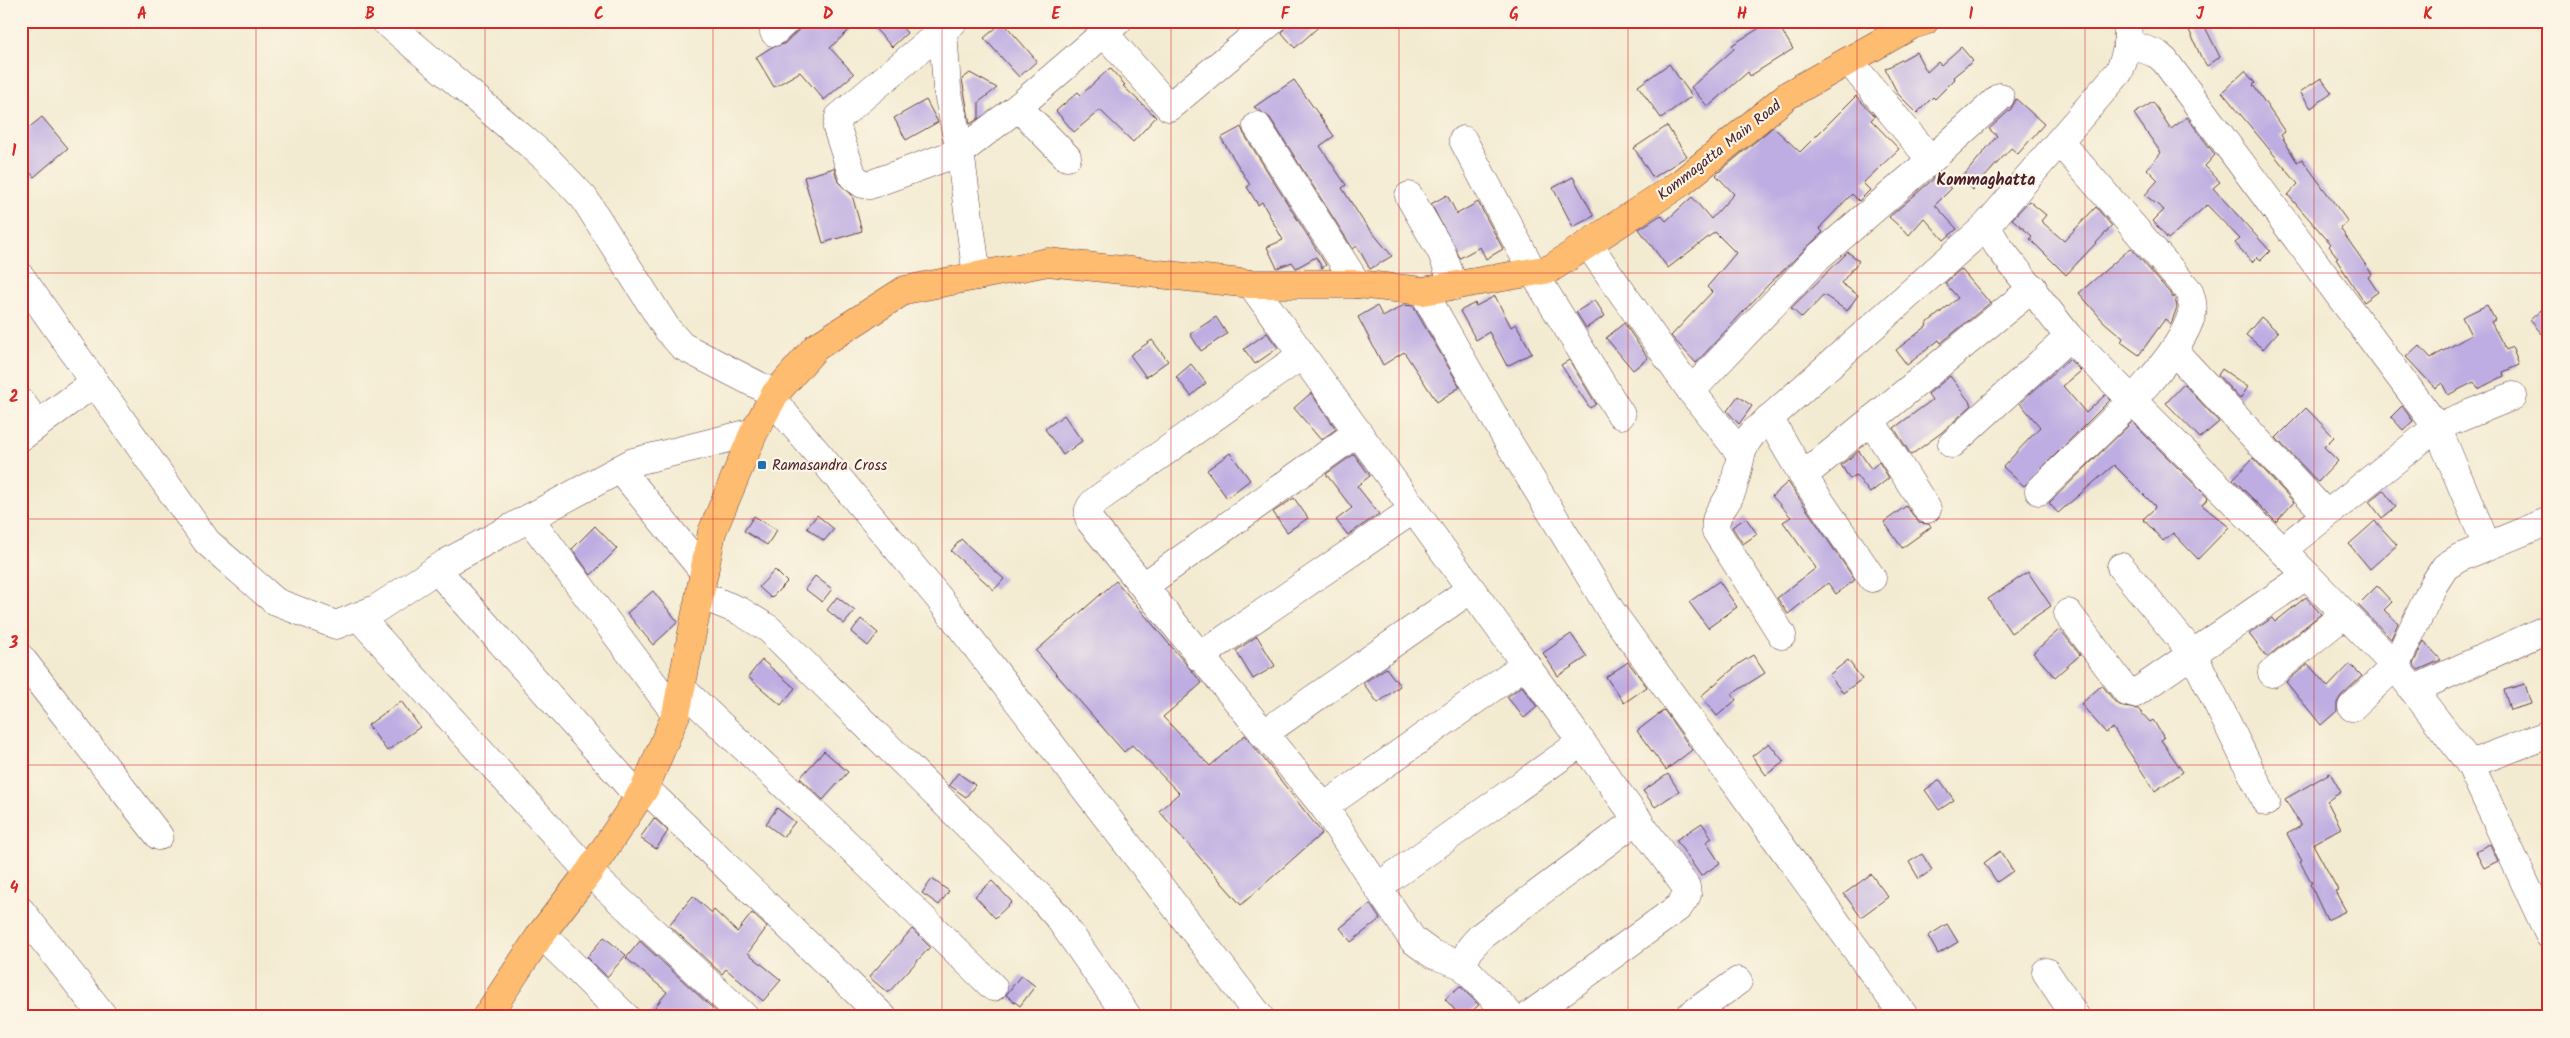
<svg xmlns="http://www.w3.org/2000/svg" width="2570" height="1038" viewBox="0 0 2570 1038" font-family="Kalam,sans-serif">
	<rect width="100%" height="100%" fill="#fcf5e5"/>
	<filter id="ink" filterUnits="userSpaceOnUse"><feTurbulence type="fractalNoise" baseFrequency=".02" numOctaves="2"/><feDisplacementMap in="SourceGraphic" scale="10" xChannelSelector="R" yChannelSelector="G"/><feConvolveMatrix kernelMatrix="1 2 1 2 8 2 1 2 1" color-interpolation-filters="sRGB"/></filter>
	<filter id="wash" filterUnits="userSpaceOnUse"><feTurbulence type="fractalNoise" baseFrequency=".0096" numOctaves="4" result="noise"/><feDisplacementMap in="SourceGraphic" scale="20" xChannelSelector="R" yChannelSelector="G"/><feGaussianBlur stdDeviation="1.12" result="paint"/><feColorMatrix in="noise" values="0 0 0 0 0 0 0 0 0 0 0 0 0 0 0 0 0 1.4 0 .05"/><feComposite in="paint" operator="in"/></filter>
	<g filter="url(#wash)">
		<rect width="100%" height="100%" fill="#f3ebd1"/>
		<g id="blocks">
			<g fill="#bdade2">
				<path d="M808,21H859L830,48L854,74L824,100L800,72L774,87L756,57L772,47L784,44Z"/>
				<path d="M868,21H897L907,33L892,47Z"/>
				<path d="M1287,21H1325L1295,48L1282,33Z"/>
				<path d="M1771,21H1776L1793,49L1750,76L1748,72L1708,107L1691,87L1734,49L1732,45Z"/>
				<path d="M2185,21H2202L2220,57L2207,66L2201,57Z"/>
				<path d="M1003,22L1037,61L1019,77L984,38Z"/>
				<path d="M1961,47L1973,61L1953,77L1955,79L1935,99L1933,97L1917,113L1898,94L1885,69L1916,52L1927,72L1938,62L1941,65Z"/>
				<path d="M1669,64L1692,96L1661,118L1638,86Z"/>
				<path d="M1110,68L1125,85L1123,86L1156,117L1133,142L1100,110L1074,132L1056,111L1078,92L1081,95Z"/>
				<path d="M2245,71L2255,83L2253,85L2285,132L2281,135L2297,162L2302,159L2348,222L2340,228L2372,274L2368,277L2378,292L2364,302L2336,259L2338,258L2329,246L2331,244L2288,195L2298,184L2222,92Z"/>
				<path d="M970,73L997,88L979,102V118L970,124L962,79Z"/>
				<path d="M2321,78L2332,93L2311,108L2300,92Z"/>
				<path d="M1294,80L1334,136L1320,146L1346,185L1342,188L1363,221L1392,256L1370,269L1357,246L1353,249L1270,118L1254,107Z"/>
				<path d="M1856,96L1875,116L1871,120L1899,149L1863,183L1870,190L1859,201L1852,194L1822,225L1820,229L1823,232L1768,285L1696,363L1671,336L1712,292L1707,287L1736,253L1715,232L1668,268L1639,229L1661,215L1666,221L1692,197L1711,219L1734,194L1716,175L1720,171L1773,127L1800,152Z"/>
				<path d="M2016,99L2044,124L2018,154L2011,148L1973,190L1961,179L1997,136L1989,129L2011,109Z"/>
				<path d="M926,100L938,122L906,140L894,118Z"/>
				<path d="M2153,102L2171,129L2187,117L2215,155L2205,166L2220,182L2213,188L2270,251L2261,260L2257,257L2252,262L2235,243L2240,239L2207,205L2168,239L2153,221L2164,210L2145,195L2158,180L2147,169L2161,153L2134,114Z"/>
				<path d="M42,117L68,148L34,177L21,162V134Z"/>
				<path d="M1667,126L1687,156L1653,178L1634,148Z"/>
				<path d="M1241,127L1244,134L1326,265L1322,268L1316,257L1296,268L1292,262L1277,268L1267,247L1283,240L1262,202L1258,205L1247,187L1250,185L1221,138Z"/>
				<path d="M834,168L838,182L852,195L862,231L823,243L804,177Z"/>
				<path d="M1938,175L1951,189L1935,205L1957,229L1944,240L1924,218L1909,235L1889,217Z"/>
				<path d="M1573,177L1594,216L1573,227L1553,188Z"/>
				<path d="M1447,195L1457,214L1478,202L1503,249L1486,259L1480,247L1460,258L1431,204Z"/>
				<path d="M2029,201L2046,215L2041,221L2064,241L2096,207L2112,226L2066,275L2030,239L2032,236L2012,219Z"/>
				<path d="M2131,248L2175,299L2177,307L2171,324L2165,319L2139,355L2121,342L2123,338L2104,322L2079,293Z"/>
				<path d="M1848,252L1859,261L1841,283L1858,295L1847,311L1824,295L1802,318L1791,308Z"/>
				<path d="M1961,269L1990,303L1941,343L1939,340L1907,365L1896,350L1927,326L1926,324L1958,298L1945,283Z"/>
				<path d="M1495,296L1511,327L1516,324L1532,353L1507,366L1489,332L1476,340L1460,311L1475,303L1476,306Z"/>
				<path d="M1595,300L1605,316L1586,328L1576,312Z"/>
				<path d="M2549,303V342L2530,320Z"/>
				<path d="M1404,305L1413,306L1460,387L1437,402L1404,352L1383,365L1358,317L1377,306L1383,317Z"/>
				<path d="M2487,305L2495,320L2491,322L2506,350L2512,347L2519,365L2503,372L2504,376L2478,389L2474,382L2448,395L2442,383L2435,388L2406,357L2419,345L2431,358L2471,335L2462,317Z"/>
				<path d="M1216,317L1227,334L1201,351L1190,334Z"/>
				<path d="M2261,317L2278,332L2263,349L2246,335Z"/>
				<path d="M1624,323L1648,358L1633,370L1606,338Z"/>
				<path d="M1267,333L1278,348L1255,364L1244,349Z"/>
				<path d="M1152,340L1168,361L1146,377L1130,355Z"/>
				<path d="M2069,359L2081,371L2063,386L2086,413L2105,395L2110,400L2024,486L2003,467L2040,427L2020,403Z"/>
				<path d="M1569,360L1596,404L1590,408L1561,365Z"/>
				<path d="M1191,364L1206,383L1191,396L1176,377Z"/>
				<path d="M2222,369L2248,387L2240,399L2218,375Z"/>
				<path d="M1950,376L1972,405L1941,433L1911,455L1894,428L1932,400L1928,394Z"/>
				<path d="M2184,384L2219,422L2200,438L2166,403Z"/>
				<path d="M1311,393L1336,429L1321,440L1294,408Z"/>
				<path d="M1738,396L1752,406L1739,424L1727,411Z"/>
				<path d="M2402,406L2413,421L2403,430L2391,417Z"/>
				<path d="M2306,408L2334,437L2324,447L2338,461L2318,482L2276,438Z"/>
				<path d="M1064,415L1082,441L1063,455L1045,429Z"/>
				<path d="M2132,422L2208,498L2202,505L2229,527L2198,559L2173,533L2163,541L2143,519L2154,509L2155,506L2114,465L2058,513L2049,503Z"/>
				<path d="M1859,451L1871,469L1879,462L1889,478L1870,493L1856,475L1850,479L1841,465Z"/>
				<path d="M1230,453L1250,480L1227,498L1207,470Z"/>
				<path d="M1354,454L1370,476L1357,486L1379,514L1348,535L1336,520L1352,508L1326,474Z"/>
				<path d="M2253,458L2294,502L2276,522L2233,479Z"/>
				<path d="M1788,482L1855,580L1836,594L1828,583L1788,614L1777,598L1816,568L1783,522L1791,517L1772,496Z"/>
				<path d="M2383,490L2396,507L2382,518L2369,501Z"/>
				<path d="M1294,498L1308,518L1287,532L1273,512Z"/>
				<path d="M1906,506L1919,523L1929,524L1931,527L1902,548L1884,522Z"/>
				<path d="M817,515L834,529L824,541L807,528Z"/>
				<path d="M754,516L777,530L767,545L744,531Z"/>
				<path d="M1746,518L1757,534L1743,544L1732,527Z"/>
				<path d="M2375,521L2397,545L2370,569L2349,544Z"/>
				<path d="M595,526L617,549L591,575L572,549Z"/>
				<path d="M961,539L1004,579L994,590L951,551Z"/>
				<path d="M775,570L787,582L771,598L759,587Z"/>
				<path d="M2028,572L2051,606L2011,633L1988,599Z"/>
				<path d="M815,576L832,589L822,602L805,589Z"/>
				<path d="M1116,581L1202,683L1163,717L1210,766L1245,735L1322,833L1241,905L1159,811L1179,793L1132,745L1124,752L1036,651Z"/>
				<path d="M1719,581L1737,607L1708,628L1689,602Z"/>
				<path d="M2377,586L2392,602L2384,610L2398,623L2391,639L2358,605Z"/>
				<path d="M653,591L678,622L653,645L627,613Z"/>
				<path d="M837,597L855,611L844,624L827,610Z"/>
				<path d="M2306,597L2321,614L2267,657L2249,634L2272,618L2275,622Z"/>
				<path d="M861,619L878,633L868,646L851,632Z"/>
				<path d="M2060,629L2080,655L2055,677L2033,653Z"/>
				<path d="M1571,634L1587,657L1558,676L1543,653Z"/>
				<path d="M1257,636L1275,666L1253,679L1236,651Z"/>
				<path d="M2424,641L2441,660L2418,670L2413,664Z"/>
				<path d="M1753,655L1765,673L1732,694L1736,700L1717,716L1701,696L1740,663Z"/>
				<path d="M762,660L795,688L781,705L748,677Z"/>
				<path d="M1848,660L1862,679L1843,693L1829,675Z"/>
				<path d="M1628,662L1647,687L1624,703L1606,677Z"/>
				<path d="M2308,664L2328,687L2350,664L2362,676L2341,696L2337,703V711L2321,725L2286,682Z"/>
				<path d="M1386,668L1400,686L1378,703L1363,683Z"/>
				<path d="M2525,684L2531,704L2510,710L2504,690Z"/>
				<path d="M2102,685L2115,702L2123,707L2138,709L2150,722L2153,720L2164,738L2161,740L2183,772L2155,791L2113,728L2106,733L2081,704Z"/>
				<path d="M1522,686L1537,707L1524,718L1507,697Z"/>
				<path d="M401,701L420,727L387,751L368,725Z"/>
				<path d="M1664,710L1692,750L1666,770L1637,731Z"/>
				<path d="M1769,743L1784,762L1766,775L1752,756Z"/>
				<path d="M824,751L848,772L823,800L800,778Z"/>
				<path d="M958,773L975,785L966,797L949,785Z"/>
				<path d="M2330,773L2341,792L2327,801L2341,828L2314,843V846L2338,890L2335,891L2346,911L2327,920L2310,884L2312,883L2300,862L2302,861L2287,834L2301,826L2285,799Z"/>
				<path d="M1668,774L1679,791L1655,807L1643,791Z"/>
				<path d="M1940,780L1954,800L1939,810L1925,790Z"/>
				<path d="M777,808L795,822L783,837L766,824Z"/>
				<path d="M654,818L668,831L656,849L640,838Z"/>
				<path d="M1702,823L1712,838L1706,842L1720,863L1701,876L1676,840Z"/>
				<path d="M2490,844L2498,861L2484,868L2475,851Z"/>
				<path d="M2000,851L2013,871L1997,882L1984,863Z"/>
				<path d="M1922,854L1932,870L1919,879L1909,862Z"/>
				<path d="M1871,874L1888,897L1861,917L1844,894Z"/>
				<path d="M932,879L949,891L939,905L922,893Z"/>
				<path d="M992,881L1012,902L995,918L975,896Z"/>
				<path d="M693,896L712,913L714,910L737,932L752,913L767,927L748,953L781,980L763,1001L726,969L722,974L669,925Z"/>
				<path d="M1370,904L1380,919L1351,942L1340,928Z"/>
				<path d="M1947,924L1958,942L1938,954L1928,936Z"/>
				<path d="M912,929L930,947L888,993L869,977Z"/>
				<path d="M604,937L626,955L607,977L587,957Z"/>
				<path d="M640,941L722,1017H647L667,992L626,958Z"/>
				<path d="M1021,975L1035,986L1020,1006L1006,995Z"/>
				<path d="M1460,986L1479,1005L1465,1017H1461L1445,999Z"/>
			</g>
		</g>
	</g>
	<g filter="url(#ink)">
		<use href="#blocks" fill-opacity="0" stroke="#633e44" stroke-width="1"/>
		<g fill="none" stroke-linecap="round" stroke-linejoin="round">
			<g stroke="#633e44" stroke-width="29">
				<g id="minor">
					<path d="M385,21L547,159L584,198L667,329L682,346L775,394"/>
					<path d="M2126,21C2131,40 2126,55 2119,72L1986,226L1998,246L2069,337L2307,575L2395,666L2470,764L2549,935"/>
					<path d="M953,22L943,30L947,88L960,152L977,276"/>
					<path d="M943,30L839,117L837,128L853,177L863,184L869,185L960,152L1018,107L1118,21"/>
					<path d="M774,32L786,21"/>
					<path d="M1104,33L1169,107L1272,21"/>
					<path d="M2127,43L2157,54L2165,61L2437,427L2487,546"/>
					<path d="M1849,61L1931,160"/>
					<path d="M1018,107L1067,157"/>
					<path d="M1257,126L1357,284"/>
					<path d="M1463,140L1533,272L1621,415"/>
					<path d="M1409,196L1442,253L1454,286"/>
					<path d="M1588,244L1691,391L1818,257L1931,160L2000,97"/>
					<path d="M21,277L207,542L276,602L336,625L376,609L446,563L633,462L754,432"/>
					<path d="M1251,284L1686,887L1687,895L1679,907L1527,1017"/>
					<path d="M1423,291L1509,443L1611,611L1905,1017"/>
					<path d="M2174,351L2326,514"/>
					<path d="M1302,355L1098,499C1090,505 1086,511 1090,521L1324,807L1413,940L1432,954L1462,965L1512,1017"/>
					<path d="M1691,391L1740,453"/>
					<path d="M772,399L938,597L1260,1017"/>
					<path d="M21,402L38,424"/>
					<path d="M1769,418L1803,476L1872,578"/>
					<path d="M1871,421L1927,509"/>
					<path d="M21,437L95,382"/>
					<path d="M1952,444L2069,337"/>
					<path d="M620,469L704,572"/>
					<path d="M1803,476L2033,288"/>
					<path d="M2039,491C2079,451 2179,366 2192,313C2194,306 2191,298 2189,291L2060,142"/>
					<path d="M529,518L676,714"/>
					<path d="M2282,550L2437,427L2513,396"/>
					<path d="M2121,567L2193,654L2266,802"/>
					<path d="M436,569L639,797"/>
					<path d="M1144,586L1358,432"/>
					<path d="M700,595L740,611L769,629L1042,899L1058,917L1128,1017"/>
					<path d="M2068,613L2127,692L2134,694L2307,575"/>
					<path d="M358,616L589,872L745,1017"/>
					<path d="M1782,635L1716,531C1713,514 1724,509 1730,495C1741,472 1736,452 1753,433L1986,226"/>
					<path d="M1199,657L1414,509"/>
					<path d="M21,658L159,836"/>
					<path d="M2272,673L2345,614"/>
					<path d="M681,688L842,839L993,987"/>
					<path d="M2413,690L2549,628"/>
					<path d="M2352,707L2395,666L2434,584L2445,567L2459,558L2549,521"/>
					<path d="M1263,734L1471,589"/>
					<path d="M2470,764L2549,734"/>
					<path d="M645,788L883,1017"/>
					<path d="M1324,807L1526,664"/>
					<path d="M1379,886L1582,742"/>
					<path d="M21,911L104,1017"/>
					<path d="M541,934L626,1017"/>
					<path d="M1462,965L1471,947L1481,936L1638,819"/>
					<path d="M2046,972L2076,1017"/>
					<path d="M1688,1017L1738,981"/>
				</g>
			</g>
			<g stroke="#633e44" stroke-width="29">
				<path id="major" d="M486,1017L541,934L589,872L645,788L676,714L712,532L754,432L775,394L816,347L905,290L1048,262L1251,284H1357L1423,291L1550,269L1682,182L1788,95L1912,25L1925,21"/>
			</g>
			<use href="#minor" stroke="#fff" stroke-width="28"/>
			<use href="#major" stroke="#febc70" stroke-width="28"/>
		</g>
	</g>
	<path fill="none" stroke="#d62828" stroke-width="1" stroke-opacity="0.55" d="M256,21V1017M485,21V1017M713,21V1017M942,21V1017M1171,21V1017M1399,21V1017M1628,21V1017M1857,21V1017M2085,21V1017M2314,21V1017M21,273H2549M21,519H2549M21,765H2549"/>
	<rect fill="#1f6fb2" stroke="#fcf5e5" stroke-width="2" x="757" y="460" width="10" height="10" rx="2.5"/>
	<g text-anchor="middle" stroke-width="4.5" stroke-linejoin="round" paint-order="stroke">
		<g font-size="15" fill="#4a1f2b" stroke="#fcf5e5">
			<text transform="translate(1719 150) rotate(-38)" y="5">Kommagatta Main Road</text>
		</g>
		<g font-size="15" fill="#4a1f2b" stroke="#fcf5e5" text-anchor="start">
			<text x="772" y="470">Ramasandra Cross</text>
		</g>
		<g font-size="16" font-weight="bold" fill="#4a1f2b" stroke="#fcf5e5">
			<text x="1986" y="185">Kommaghatta</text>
		</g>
	</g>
	<rect width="2570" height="1038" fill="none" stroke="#fcf5e5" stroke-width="55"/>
	<rect x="28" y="28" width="2514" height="982" fill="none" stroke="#d62828" stroke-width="2"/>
	<g font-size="16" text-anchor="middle" font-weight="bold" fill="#d62828">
		<text x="142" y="19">A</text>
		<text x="370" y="19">B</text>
		<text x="599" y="19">C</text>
		<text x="828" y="19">D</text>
		<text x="1056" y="19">E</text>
		<text x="1285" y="19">F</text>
		<text x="1514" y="19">G</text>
		<text x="1742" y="19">H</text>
		<text x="1971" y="19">I</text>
		<text x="2200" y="19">J</text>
		<text x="2428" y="19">K</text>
		<text x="14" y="156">1</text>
		<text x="14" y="402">2</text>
		<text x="14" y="648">3</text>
		<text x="14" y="893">4</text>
	</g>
</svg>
